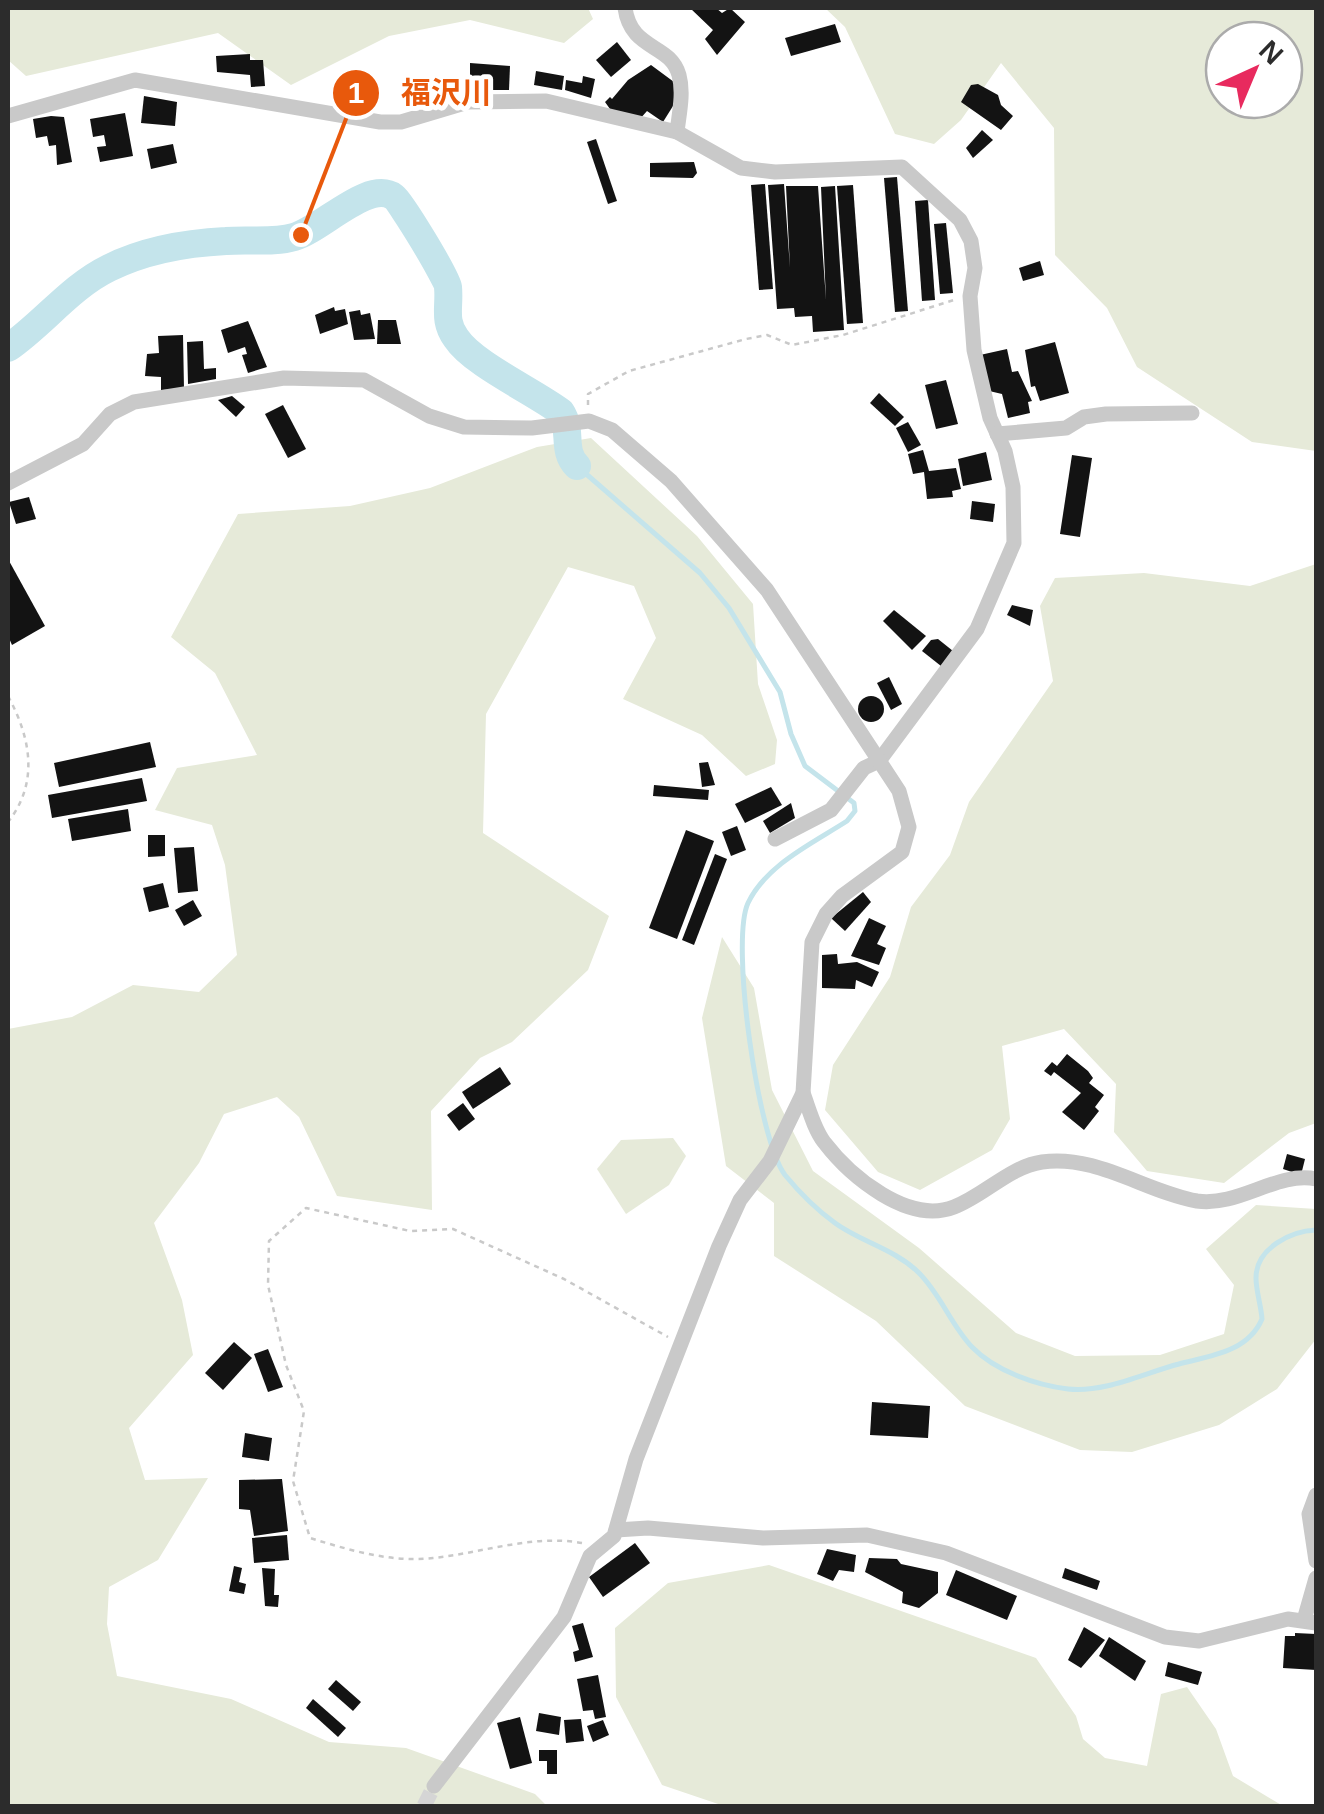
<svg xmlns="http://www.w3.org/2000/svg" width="1324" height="1814" viewBox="0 0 1324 1814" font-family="Helvetica,'Noto Sans JP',sans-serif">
	<rect width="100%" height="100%" fill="#fff"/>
	<g fill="#e6ead9" fill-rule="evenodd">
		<path d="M8,8H588L593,19L564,43L470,20L389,36L291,85L218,33L26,76L8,60Z"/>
		<path d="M825,8H1316V451L1252,442L1137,367L1107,308L1055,255L1054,128L1001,63L961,120L934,144L895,134L845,27ZM1224,40H1284V100H1224Z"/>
		<path d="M591,438L697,536L753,604L758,684L777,740L775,764L746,776L702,735L623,699L656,638L634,586L568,567L486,714L483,833L609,916L588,970L512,1042L480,1058L431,1111L432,1210L337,1196L299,1117L277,1097L224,1114L199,1163L154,1223L182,1300L193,1355L129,1428L145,1480L208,1478L158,1560L109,1587L107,1624L117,1676L231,1699L329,1742L406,1748L535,1794L547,1806H8V1029L72,1017L133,985L199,992L237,955L225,865L212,825L155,810L177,768L257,755L215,673L171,637L238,514L350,506L430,488L537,447Z"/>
		<path d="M1316,564V1123L1289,1133L1224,1183L1147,1171L1114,1132L1116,1084L1064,1029L1002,1046L1010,1119L992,1150L920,1190L878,1172L825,1110L833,1065L890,977L911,907L950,855L969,802L1053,681L1040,606L1055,578L1144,573L1250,586Z"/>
		<path d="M722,937L754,988L772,1090L813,1171L919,1248L1016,1333L1075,1356L1160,1355L1224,1334L1234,1285L1206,1249L1256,1205L1316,1209V1339L1277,1389L1219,1425L1132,1452L1080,1450L965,1406L876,1321L774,1256V1203L726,1166L702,1018Z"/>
		<path d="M673,1138L686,1156L669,1185L626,1214L597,1169L621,1140Z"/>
		<path d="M769,1565L1036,1658L1076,1716L1083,1739L1105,1758L1147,1766L1161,1694L1187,1687L1216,1729L1233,1776L1283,1806H724L662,1785L616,1697L615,1628L668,1583Z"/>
	</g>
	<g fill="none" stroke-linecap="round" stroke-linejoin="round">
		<path stroke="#c4e4eb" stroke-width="5" d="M577,466L700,573L729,608L780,692L791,734L805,766L854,803L855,811L847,821C813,843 767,864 748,903C730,942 758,1140 785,1175C799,1192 817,1210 835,1223C861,1242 895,1249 919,1273C941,1295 951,1325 972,1347C995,1371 1036,1385 1068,1389C1105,1393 1144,1373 1179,1364C1210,1356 1248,1352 1262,1319C1261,1305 1256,1291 1256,1278C1256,1248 1291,1231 1316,1230"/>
		<path stroke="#c4e4eb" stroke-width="28" d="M8,348C43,324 70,287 109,268C145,250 186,243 226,241C248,239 274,243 294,237C322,229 369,179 394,197C401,202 447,278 448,287C450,307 443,320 456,338C473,364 533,391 561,412C573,430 561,450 577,466"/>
	</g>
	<g fill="#131313">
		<path d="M690,8H716L722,13L730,8L745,22L717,55L705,39L713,30Z"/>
		<path d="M835,24L841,42L791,56L785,38Z"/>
		<path d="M617,42L631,60L611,77L596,60Z"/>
		<path d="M250,54V60H263L265,86L251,87L250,75L217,72L216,56Z"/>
		<path d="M470,63L510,66L509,90H470Z"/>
		<path d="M651,65L674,82L678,98L663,122L647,111L639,120L610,109L605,102L610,97L612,99L628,80Z"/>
		<path d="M536,71L564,76L562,90L534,85Z"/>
		<path d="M583,76L595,79L591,98L565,90L566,80L582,83Z"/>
		<path d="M978,84L998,95L1001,105L1013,116L1001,130L961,102L971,85Z"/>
		<path d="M144,96L177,102L175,126L141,123Z"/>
		<path d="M125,113L133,156L100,162L97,147L106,146L104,135L93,137L90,119Z"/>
		<path d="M51,116L64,117L72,162L57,165L56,145L49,146L47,136L36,138L33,119Z"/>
		<path d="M982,130L993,140L973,158L966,148Z"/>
		<path d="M596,139L617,201L608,204L587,142Z"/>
		<path d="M173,144L177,163L151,169L147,149Z"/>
		<path d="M694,162L697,173L693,178L650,177V163Z"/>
		<path d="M897,177L908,311L895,312L884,178Z"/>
		<path d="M765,184L773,289L759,290L751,185Z"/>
		<path d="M784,184L790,268L786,186H818L826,300L821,187L835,186L844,330L813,332L812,316L795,317L794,308L777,309L768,185Z"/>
		<path d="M853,185L863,323L847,324L837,186Z"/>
		<path d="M928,200L935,300L922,301L915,201Z"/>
		<path d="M946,223L953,293L940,294L934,224Z"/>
		<path d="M1040,261L1044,275L1023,281L1019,268Z"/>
		<path d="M334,307L335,311L345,309L348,324L320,334L315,315Z"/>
		<path d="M360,310L361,315L370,313L375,339L354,340L349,312Z"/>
		<path d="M378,320H396L401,344H377Z"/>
		<path d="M248,321L267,367L248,373L242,355L247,354L245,347L228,353L221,330Z"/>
		<path d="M183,335L184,389L161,390V377L145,376L147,354L159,353L158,336Z"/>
		<path d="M203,341L204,369L216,368V379L188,384L187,342Z"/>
		<path d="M1055,342L1069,393L1040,401L1035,386L1031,387L1025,350Z"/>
		<path d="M1007,349L1012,372L1018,371L1032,401L1028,402L1030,413L1008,418L1002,394L985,390L980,355Z"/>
		<path d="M946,380L958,424L936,429L925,385Z"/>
		<path d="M879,393L904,417L895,426L870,403Z"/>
		<path d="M232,396L245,407L236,417L218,400Z"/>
		<path d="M283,405L306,449L288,458L265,414Z"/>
		<path d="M908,422L921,445L908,452L896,428Z"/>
		<path d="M923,450L929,471L956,468L961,489L952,491L953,497L927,499L924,472L913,474L908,454Z"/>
		<path d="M986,452L992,480L963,486L958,459Z"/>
		<path d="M1072,455L1092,458L1080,537L1060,534Z"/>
		<path d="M29,497L36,519L16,524L9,502Z"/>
		<path d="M972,501L995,504L993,522L970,519Z"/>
		<path d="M8,559L45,626L12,645L8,636Z"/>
		<path d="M1012,605L1033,610L1030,626L1007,615Z"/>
		<path d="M894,610L926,636L912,650L883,621Z"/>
		<path d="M938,639L953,651L941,666L922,651L931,640Z"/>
		<path d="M889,677L902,704L891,710L877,683Z"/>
		<circle cx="871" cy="709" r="13"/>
		<path d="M150,742L156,767L59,787L54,763Z"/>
		<path d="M708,762L715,785L702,787L699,763Z"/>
		<path d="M142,778L147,801L52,818L48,795Z"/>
		<path d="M654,785L709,790L708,800L653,796Z"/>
		<path d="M771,787L782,805L745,823L735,804Z"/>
		<path d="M791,803L795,818L770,833L763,821Z"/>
		<path d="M128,809L131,831L72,841L68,819Z"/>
		<path d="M737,826L746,850L731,856L722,832Z"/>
		<path d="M686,830L714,841L677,939L649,928Z"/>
		<path d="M148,835H165V856L148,857Z"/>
		<path d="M194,847L198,891L178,893L174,848Z"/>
		<path d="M715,854L727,859L694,945L682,940Z"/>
		<path d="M163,883L169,907L149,912L143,888Z"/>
		<path d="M863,892L871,902L845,931L831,918Z"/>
		<path d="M193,900L202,916L184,926L175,910Z"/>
		<path d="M869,918L886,926L877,944L886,948L879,965L851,956Z"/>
		<path d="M837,954L838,964L857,962L879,972L872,987L856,980L855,989L822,988V955Z"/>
		<path d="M1067,1054L1088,1071L1093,1078L1089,1083L1104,1095L1095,1107L1099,1111L1084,1130L1062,1112L1081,1093L1054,1072L1051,1076L1044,1071L1052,1062L1057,1066Z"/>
		<path d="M500,1067L511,1084L473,1109L462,1092Z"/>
		<path d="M463,1103L475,1119L459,1131L447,1115Z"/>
		<path d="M1287,1154L1305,1159L1301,1175L1283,1169Z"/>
		<path d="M234,1342L252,1358L223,1390L205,1373Z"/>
		<path d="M268,1349L283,1387L268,1392L254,1354Z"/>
		<path d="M872,1402L930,1406L928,1438L870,1435Z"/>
		<path d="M245,1433L272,1438L269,1461L242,1457Z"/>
		<path d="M282,1479L288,1531L254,1536L250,1510L239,1509V1480Z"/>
		<path d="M287,1535L289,1560L254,1563L252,1538Z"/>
		<path d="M635,1543L650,1563L603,1597L589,1577Z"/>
		<path d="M827,1549L856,1555L854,1572L839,1570L833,1581L817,1574Z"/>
		<path d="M869,1558L897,1559L901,1564L938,1572V1593L919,1608L902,1603L903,1592L865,1572Z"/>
		<path d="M234,1566L242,1568L239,1582L246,1584L244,1594L229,1591Z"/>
		<path d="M262,1568L275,1569L274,1595H279L278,1607L265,1606Z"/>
		<path d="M1065,1568L1100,1581L1097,1590L1062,1578Z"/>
		<path d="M956,1570L1017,1596L1007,1620L946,1595Z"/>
		<path d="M583,1623L593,1657L575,1662L573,1652L579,1650L572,1626Z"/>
		<path d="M1084,1627L1105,1640L1081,1668L1068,1660Z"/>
		<path d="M1295,1633L1316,1634V1670L1283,1668L1285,1636H1295Z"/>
		<path d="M1109,1637L1146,1661L1135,1681L1099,1656Z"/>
		<path d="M1168,1662L1202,1672L1198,1685L1165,1676Z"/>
		<path d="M598,1675L606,1717L595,1719L593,1710L583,1711L577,1679Z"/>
		<path d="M336,1680L361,1702L353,1711L328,1689Z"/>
		<path d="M313,1699L346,1728L338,1737L306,1708Z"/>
		<path d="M539,1713L561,1717L559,1735L536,1731Z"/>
		<path d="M520,1717L532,1763L510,1769L497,1723Z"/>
		<path d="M581,1719L584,1741L566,1743L564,1720Z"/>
		<path d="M603,1720L609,1735L593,1742L587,1726Z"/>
		<path d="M539,1750H557V1774H547V1761H539Z"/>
	</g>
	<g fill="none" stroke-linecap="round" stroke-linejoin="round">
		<path stroke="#d5d5d5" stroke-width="15" stroke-dasharray="15 8" stroke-linecap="butt" d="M424,1806L434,1786"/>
		<g stroke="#c9c9c9" stroke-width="2.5" stroke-dasharray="5 5" stroke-linecap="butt">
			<path d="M588,405V394L629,371L746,339L767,335L792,345L843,335L954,300"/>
			<path d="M8,696C31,738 39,783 8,822"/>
			<path d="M582,1543C533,1534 482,1553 433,1558C392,1563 349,1550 310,1538L293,1481L304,1411L286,1365L268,1285L269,1241L306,1208L410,1231L453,1229L564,1279L668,1337"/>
		</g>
		<g stroke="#c9c9c9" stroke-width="15">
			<path d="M625,8C631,51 670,43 679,75C684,93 679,114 677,132"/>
			<path d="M8,116L135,80L380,122H401L468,102L546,101L677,132L741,168L775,172L902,167L960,220L971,241L975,268L970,296L974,350L990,418L1005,451L1013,487L1014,543L977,629L879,761L864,768L831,810L775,839"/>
			<path d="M997,434L1066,428L1084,417L1106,414L1192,413"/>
			<path d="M8,483L83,444L110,414L134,402L284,378L364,380L429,416L464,427L532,428L589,421L612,430L671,481L767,590L899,791L909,827L902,852L842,896L826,914L812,942L803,1093L770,1161L740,1200L719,1246L636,1459L614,1536L590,1556L564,1617L434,1786"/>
			<path d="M803,1093C809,1109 814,1129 824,1142C850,1176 908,1225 954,1207C985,1195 1009,1167 1042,1162C1096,1154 1146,1192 1197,1201C1239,1207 1277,1171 1316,1179"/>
			<path d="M1316,1495L1309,1514L1316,1561"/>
			<path d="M616,1530L648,1528L763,1538L867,1535L946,1553L1165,1637L1199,1641L1288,1619L1316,1623"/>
			<path d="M1304,1620L1316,1578"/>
		</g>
	</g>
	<path fill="none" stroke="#e8590c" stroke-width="4" d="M301 235L356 93"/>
	<g fill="#e8590c" stroke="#fff" stroke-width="4">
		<circle cx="301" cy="235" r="10"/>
		<circle cx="356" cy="93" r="25"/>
	</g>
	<g font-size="30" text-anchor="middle" font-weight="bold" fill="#fff">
		<text x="356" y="103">1</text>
	</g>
	<g font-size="30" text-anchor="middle" font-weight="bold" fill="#e8590c" stroke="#fff" stroke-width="10" stroke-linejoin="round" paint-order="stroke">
		<text x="446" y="103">福沢川</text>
	</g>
	<rect width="1324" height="1814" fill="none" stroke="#2c2c2c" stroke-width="20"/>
	<g transform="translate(1254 70) rotate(44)"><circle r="48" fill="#ffffff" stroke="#ababab" stroke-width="2.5"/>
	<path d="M0-8L18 38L0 25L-18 38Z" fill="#e82a5e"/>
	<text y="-15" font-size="28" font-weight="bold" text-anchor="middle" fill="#2c2c2c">N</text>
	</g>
</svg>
